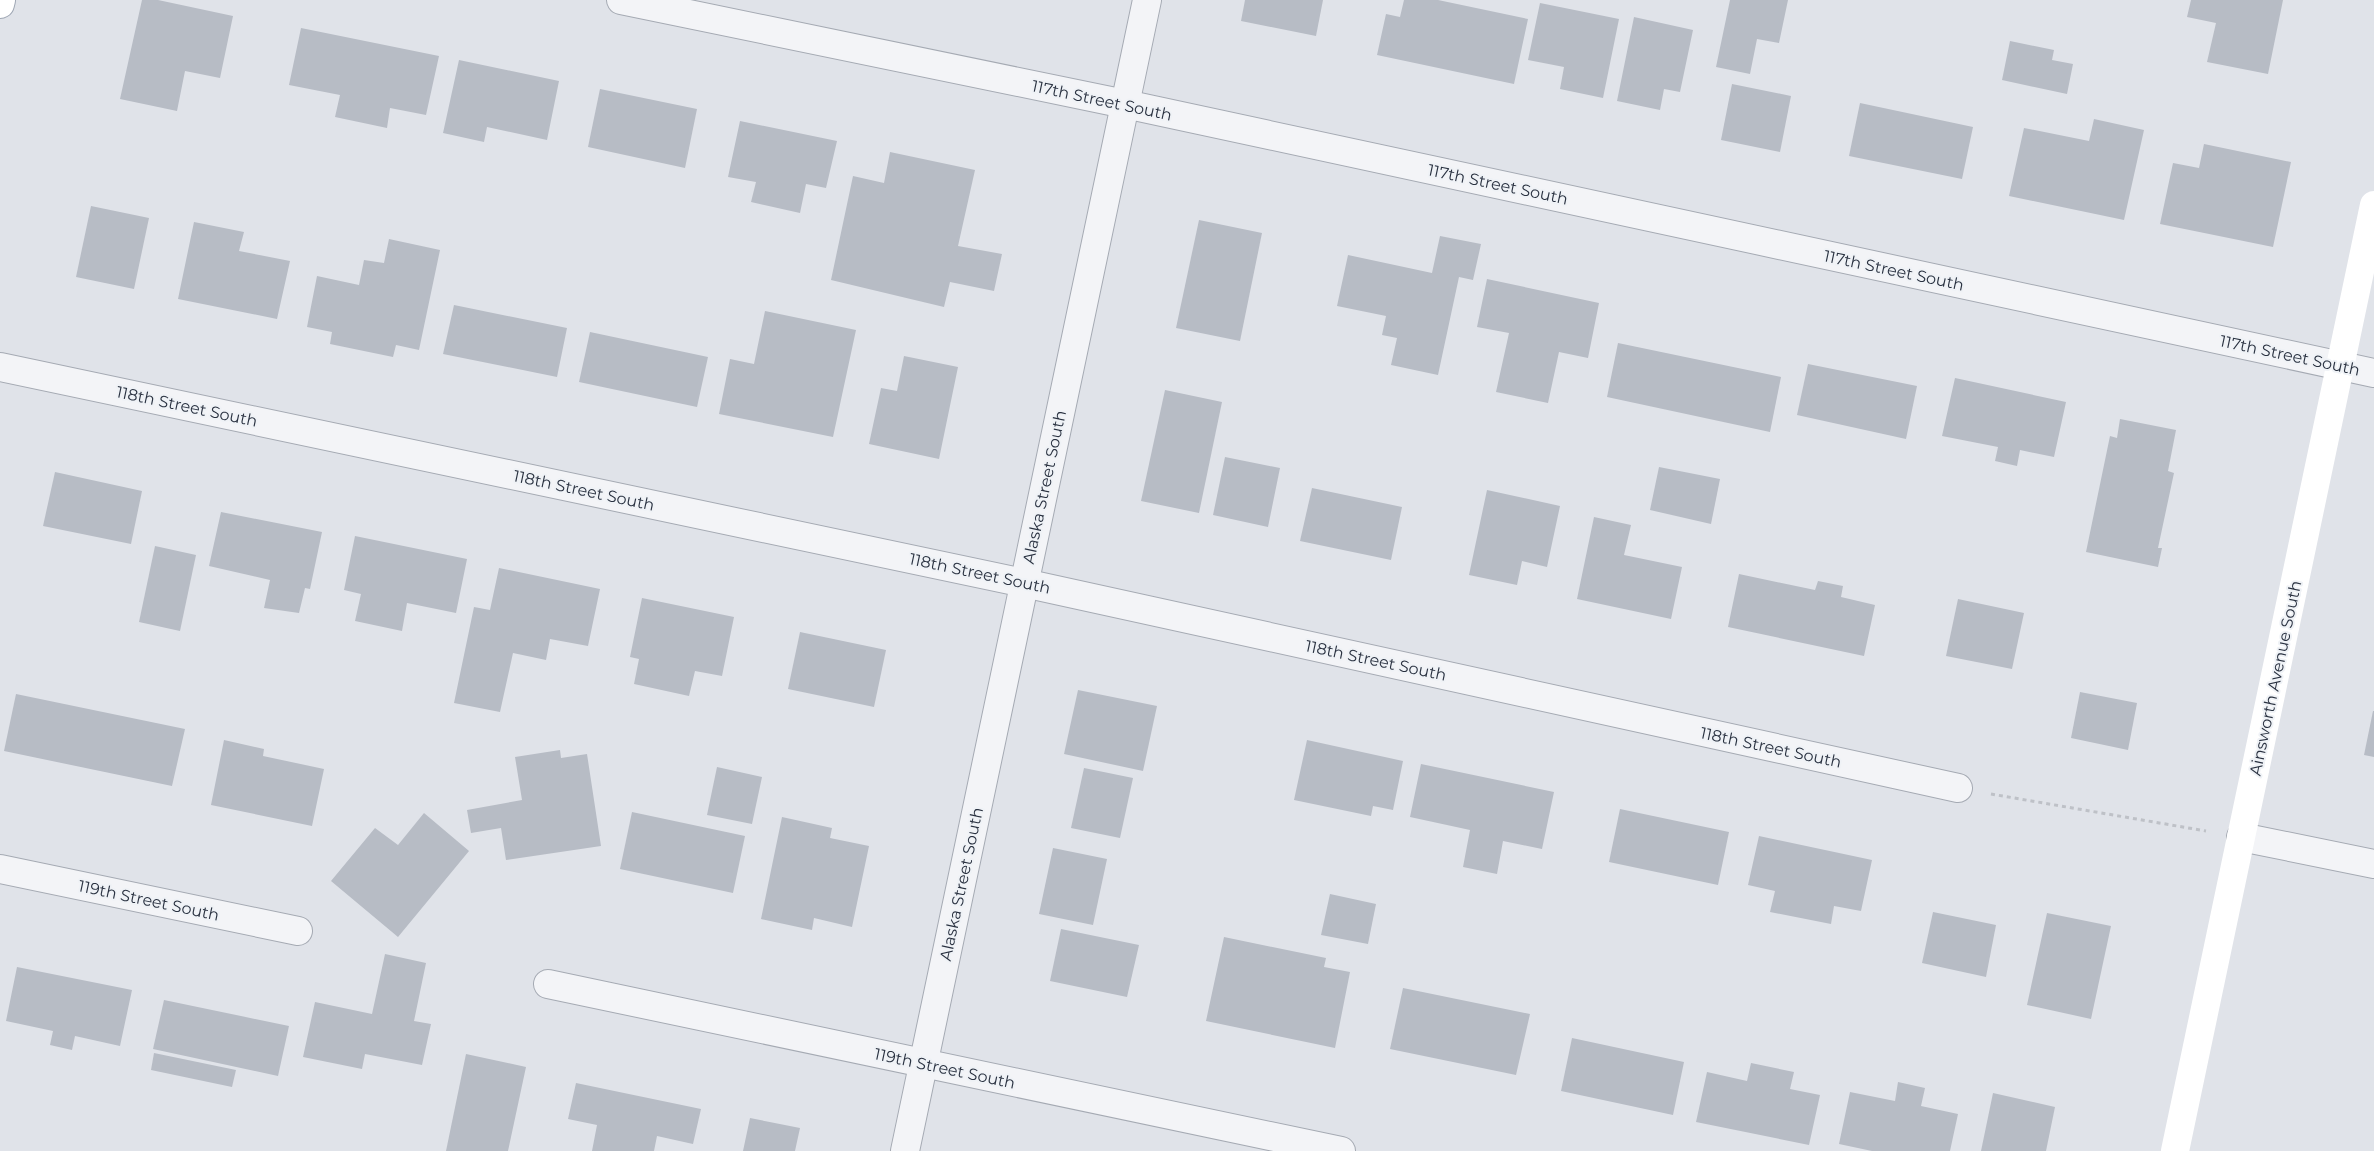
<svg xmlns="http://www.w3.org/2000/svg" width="2374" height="1151" viewBox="0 0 2374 1151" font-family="Montserrat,sans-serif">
	<rect width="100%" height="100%" fill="#e0e3e9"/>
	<g fill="#b7bcc5">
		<path d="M142,0H158L233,16L220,78L185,71L177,111L120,99Z"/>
		<path d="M1245,0H1323L1316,36L1241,21Z"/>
		<path d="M1404,0H1438L1528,19L1514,84L1377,55L1386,14L1400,17Z"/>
		<path d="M1730,0H1788L1779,43L1757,39L1750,74L1716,67Z"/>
		<path d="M2191,0H2283L2268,74L2207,62L2216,23L2187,17Z"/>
		<path d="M1540,3L1619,19L1603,98L1560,89L1564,67L1528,60Z"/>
		<path d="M1634,17L1693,30L1680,92L1664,89L1660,110L1617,101Z"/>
		<path d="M301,28L439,56L426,115L390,108L387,128L335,117L340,95L289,85Z"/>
		<path d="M2010,41L2054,50L2052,60L2073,64L2067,94L2002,80Z"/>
		<path d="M459,60L559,81L547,140L487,127L484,142L443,133Z"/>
		<path d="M1732,84L1791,96L1780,152L1721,140Z"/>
		<path d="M600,89L697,109L685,168L588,147Z"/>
		<path d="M1860,103L1973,127L1962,179L1849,156Z"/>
		<path d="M2094,119L2144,130L2124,220L2009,196L2024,128L2089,141Z"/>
		<path d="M740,121L837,141L826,188L806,184L800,213L751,202L756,182L728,177Z"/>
		<path d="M2204,144L2291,162L2273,247L2160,224L2173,163L2199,168Z"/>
		<path d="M890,152L975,170L958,246L1002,254L994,291L950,282L944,307L831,280L853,176L884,183Z"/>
		<path d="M91,206L149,218L134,289L76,277Z"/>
		<path d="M1199,220L1262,233L1240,341L1176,328Z"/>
		<path d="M194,222L244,232L239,251L290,261L277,319L178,299Z"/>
		<path d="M1440,236L1481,244L1473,280L1459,277L1438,375L1391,365L1397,338L1382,335L1386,316L1337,306L1348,255L1432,273Z"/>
		<path d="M389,239L440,250L419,350L396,345L393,357L330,344L332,332L307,327L317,276L359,285L364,260L384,263Z"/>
		<path d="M1487,279L1599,303L1588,358L1559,352L1548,403L1496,392L1509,333L1477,327Z"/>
		<path d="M454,305L567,328L557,377L443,354Z"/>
		<path d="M765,311L856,330L833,437L719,414L730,359L754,364Z"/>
		<path d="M590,332L708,357L697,407L579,382Z"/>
		<path d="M1618,343L1781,377L1770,432L1607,397Z"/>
		<path d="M904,356L958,367L939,459L869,444L881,388L897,391Z"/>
		<path d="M1808,364L1917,386L1906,439L1797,415Z"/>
		<path d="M1955,378L2066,402L2054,457L2020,450L2017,466L1995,461L1998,447L1942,436Z"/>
		<path d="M1165,390L1222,402L1199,513L1141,501Z"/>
		<path d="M2120,419L2176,430L2168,471L2174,473L2158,548H2162L2158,567L2086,552L2110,436L2117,438Z"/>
		<path d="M1225,457L1280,468L1268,527L1213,515Z"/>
		<path d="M1659,467L1720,479L1711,524L1650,510Z"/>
		<path d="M55,472L142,491L131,544L43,526Z"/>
		<path d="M1312,488L1402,507L1391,560L1300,541Z"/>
		<path d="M1487,490L1560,506L1547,567L1522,561L1517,585L1469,575Z"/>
		<path d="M221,512L322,532L310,589L305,588L299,613L264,608L270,580L209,566Z"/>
		<path d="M1594,517L1631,525L1624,555L1682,567L1671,619L1577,599Z"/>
		<path d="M355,536L467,559L456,613L407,603L402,631L355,621L361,594L344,590Z"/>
		<path d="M155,546L196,555L180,631L139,622Z"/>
		<path d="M499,568L600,589L588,646L550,639L546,660L513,653L500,712L454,703L474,607L490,610Z"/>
		<path d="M1739,574L1815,590L1818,581L1843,586L1841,597L1875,605L1864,656L1728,627Z"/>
		<path d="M642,598L734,617L722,676L695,671L689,696L634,684L639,659L630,657Z"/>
		<path d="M1958,599L2024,613L2012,669L1946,656Z"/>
		<path d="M800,632L886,650L874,707L788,689Z"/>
		<path d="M1078,690L1157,706L1143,771L1064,754Z"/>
		<path d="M2080,692L2137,703L2128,750L2071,738Z"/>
		<path d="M16,694L185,729L172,786L4,751Z"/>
		<path d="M2373,711H2374V757L2364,755Z"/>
		<path d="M224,740L264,749L263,756L324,769L312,826L211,805Z"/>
		<path d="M1307,740L1403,761L1393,810L1373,806L1371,816L1294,800Z"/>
		<path d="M560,750L561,758L587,754L601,846L506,860L501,828L471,833L467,810L522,800L515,757Z"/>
		<path d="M1421,764L1554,792L1542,849L1503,841L1497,874L1463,867L1470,830L1410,817Z"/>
		<path d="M717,767L762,777L752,824L707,815Z"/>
		<path d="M1084,768L1133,778L1120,838L1071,828Z"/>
		<path d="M1620,809L1729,832L1718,885L1609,862Z"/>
		<path d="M632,812L745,836L733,893L620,869Z"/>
		<path d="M424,813L469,851L398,937L331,881L375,828L398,845Z"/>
		<path d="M782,817L832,828L830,838L869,846L852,927L814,918L812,930L761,919Z"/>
		<path d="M1759,836L1872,860L1861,911L1834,906L1831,924L1770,912L1775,891L1748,885Z"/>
		<path d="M1053,848L1107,859L1093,925L1039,914Z"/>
		<path d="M1330,894L1376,904L1368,944L1321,935Z"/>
		<path d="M1933,912L1996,925L1986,977L1922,963Z"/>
		<path d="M2047,913L2111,926L2091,1019L2027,1005Z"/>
		<path d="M1061,929L1139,945L1127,997L1050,981Z"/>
		<path d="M1224,937L1326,958L1324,967L1350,972L1335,1048L1206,1021Z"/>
		<path d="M385,954L426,963L414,1021L431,1024L422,1065L365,1054L362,1069L303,1057L315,1002L372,1014Z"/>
		<path d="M17,967L132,990L120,1046L75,1036L72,1050L50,1045L53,1031L6,1021Z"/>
		<path d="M1403,988L1530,1014L1516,1075L1390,1049Z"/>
		<path d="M164,1000L289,1026L278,1076L153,1049Z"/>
		<path d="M1572,1038L1684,1062L1673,1115L1561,1091Z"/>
		<path d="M154,1053L236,1070L232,1087L151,1070Z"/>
		<path d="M466,1054L526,1067L508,1151H446Z"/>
		<path d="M1751,1063L1794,1072L1790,1089L1820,1095L1809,1145L1696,1122L1707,1072L1747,1081Z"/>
		<path d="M1898,1082L1925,1088L1921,1106L1958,1114L1950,1151H1872L1839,1144L1850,1092L1895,1101Z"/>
		<path d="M576,1083L701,1109L693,1144L657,1136L654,1151H592L597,1125L568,1119Z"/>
		<path d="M1993,1093L2055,1107L2046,1151H1981Z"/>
		<path d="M750,1118L800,1128L795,1151H743Z"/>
	</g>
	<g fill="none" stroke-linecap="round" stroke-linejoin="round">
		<g stroke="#a5aab3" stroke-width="30">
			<g id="street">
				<path d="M621,0L1125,104L2374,373"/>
				<path d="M0,367L1024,583L1958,788"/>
				<path d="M2241,837L2374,864"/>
				<path d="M0,869L298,931"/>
				<path d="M548,984L1341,1151"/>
				<path d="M905,1151L1147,0"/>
			</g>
		</g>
		<g stroke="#9fa7b4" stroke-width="30">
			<path id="primary" d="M0,4L1,0"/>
		</g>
		<path stroke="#bec1c7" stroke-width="3" stroke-dasharray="4 4" stroke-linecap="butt" d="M1991,794L2206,831"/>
		<use href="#street" stroke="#f3f4f7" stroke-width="28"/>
		<path stroke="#fff" stroke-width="28" d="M2175,1151L2374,205"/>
		<use href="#primary" stroke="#fff" stroke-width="28"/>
	</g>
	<g text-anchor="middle" stroke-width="4" stroke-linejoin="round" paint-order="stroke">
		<g font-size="16" fill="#293140" stroke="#eff2f6">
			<text transform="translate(1102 100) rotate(12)" y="6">117th Street South</text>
			<text transform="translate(1498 184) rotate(12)" y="6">117th Street South</text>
			<text transform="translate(1894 270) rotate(12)" y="6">117th Street South</text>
			<text transform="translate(2290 355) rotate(12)" y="6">117th Street South</text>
			<text transform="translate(187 406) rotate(12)" y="6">118th Street South</text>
			<text transform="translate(1044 487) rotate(-78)" y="6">Alaska Street South</text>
			<text transform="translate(584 490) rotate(12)" y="6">118th Street South</text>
			<text transform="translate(980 573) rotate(12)" y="6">118th Street South</text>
			<text transform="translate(1376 660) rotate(12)" y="6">118th Street South</text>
			<text transform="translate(2275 678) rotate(-78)" y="6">Ainsworth Avenue South</text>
			<text transform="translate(1771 747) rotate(12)" y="6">118th Street South</text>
			<text transform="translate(961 884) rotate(-78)" y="6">Alaska Street South</text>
			<text transform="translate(149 900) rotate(12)" y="6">119th Street South</text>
			<text transform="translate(945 1068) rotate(12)" y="6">119th Street South</text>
		</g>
	</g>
</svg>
